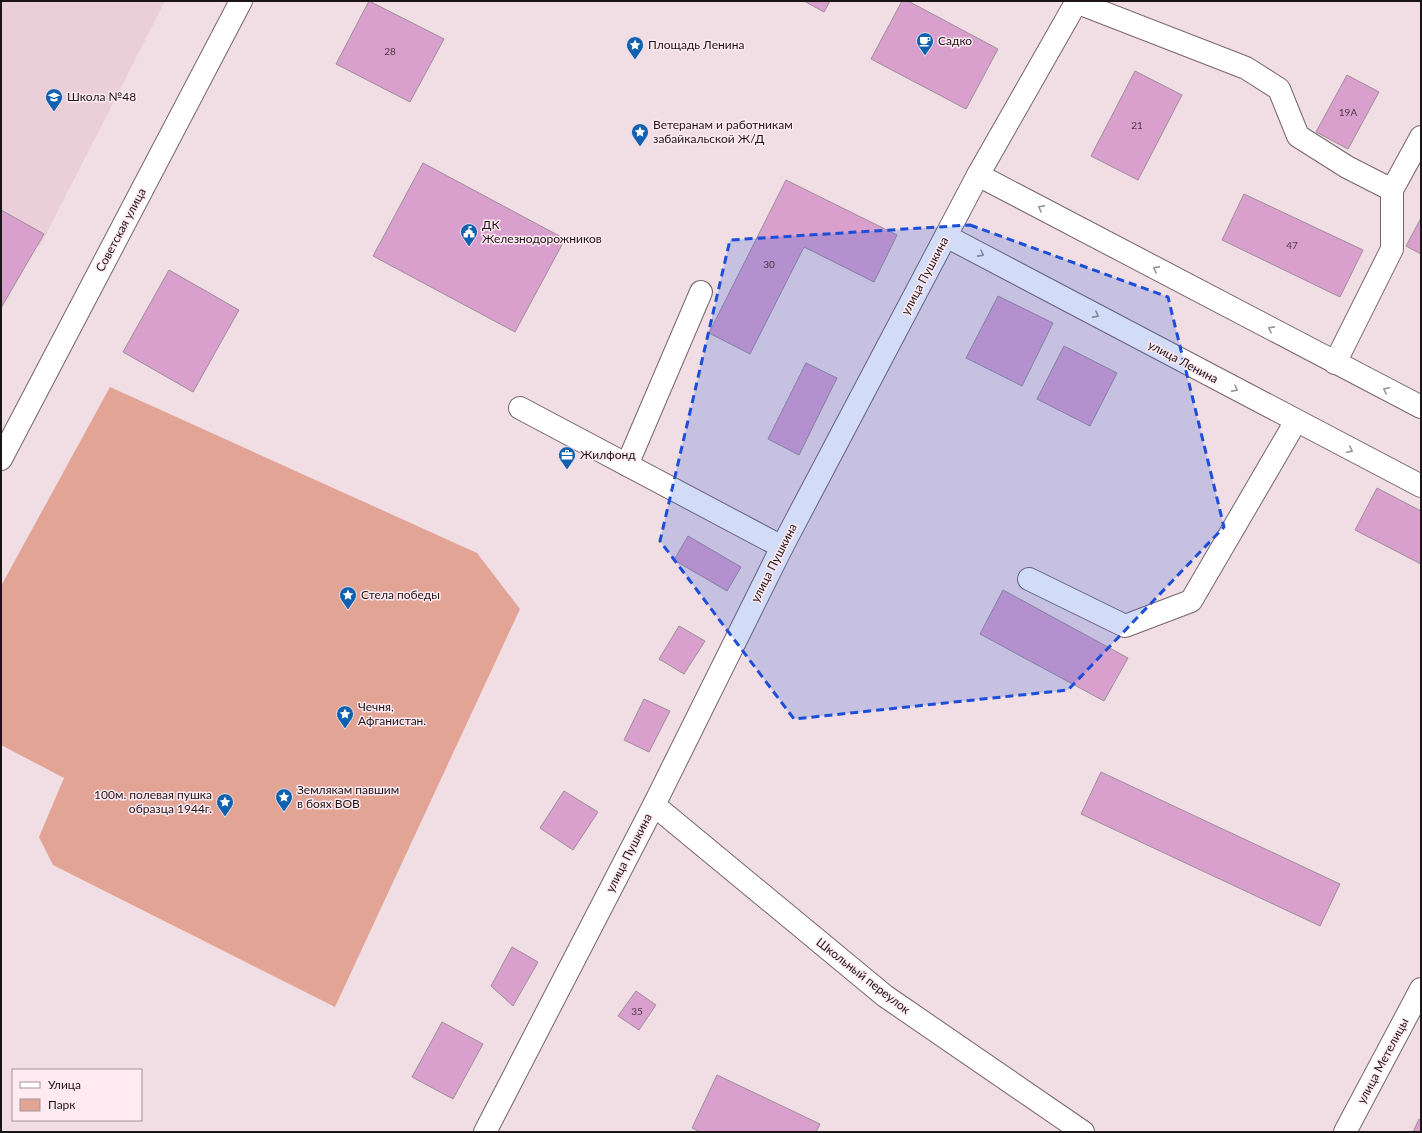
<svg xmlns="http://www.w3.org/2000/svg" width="1422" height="1133" viewBox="0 0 1422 1133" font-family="Lato,sans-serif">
	<rect width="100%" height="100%" fill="#f1dde4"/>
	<path fill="#eaced8" d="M1,1H165L40,246L1,224Z"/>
	<path fill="#e2a595" d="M110,387L477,553L520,609L335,1007L53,865L39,837L64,778L1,745V586Z"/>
	<g fill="#daa0cd" stroke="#9d8e9a">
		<path d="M369,1L444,39L410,102L336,64Z"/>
		<path d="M804,1H830L824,12Z"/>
		<path d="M902,1H908L998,49L966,109L871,59Z"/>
		<path d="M1135,71L1182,95L1138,180L1091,156Z"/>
		<path d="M1347,75L1379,92L1348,149L1316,132Z"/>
		<path d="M423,163L565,239L515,332L373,256Z"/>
		<path d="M786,180L897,235L874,282L804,247L750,354L709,333Z"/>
		<path d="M1244,194L1363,250L1340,297L1222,240Z"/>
		<path d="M1,210L44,234L1,308Z"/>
		<path d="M1421,218V254L1406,246Z"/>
		<path d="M169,270L239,310L193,392L123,352Z"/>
		<path d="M998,296L1053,323L1022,386L966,358Z"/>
		<path d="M1064,346L1117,373L1090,426L1037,399Z"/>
		<path d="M806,363L837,378L799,455L768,439Z"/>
		<path d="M1377,488L1421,511V564L1355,530Z"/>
		<path d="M688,536L741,567L727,591L674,560Z"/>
		<path d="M1003,590L1128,658L1104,701L980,634Z"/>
		<path d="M679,626L705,641L684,674L659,659Z"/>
		<path d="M644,699L670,711L649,752L624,740Z"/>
		<path d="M1101,772L1340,884L1320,926L1081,814Z"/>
		<path d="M564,791L598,812L573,850L540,828Z"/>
		<path d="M512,947L538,962L513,1006L491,986Z"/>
		<path d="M636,991L656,1005L639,1030L618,1016Z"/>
		<path d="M442,1022L483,1044L453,1099L412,1077Z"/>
		<path d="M717,1075L820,1124L816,1132H700L692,1128Z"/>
		<path d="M1419,1119L1421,1120V1132H1413Z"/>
	</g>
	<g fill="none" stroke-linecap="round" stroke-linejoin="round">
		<g stroke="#77656c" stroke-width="24">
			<g id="minor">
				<path d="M1076,2L1246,68L1279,89L1298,136L1347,167L1392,190L1421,137"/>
				<path d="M978,175L1421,407"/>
				<path d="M946,236L1421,486"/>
				<path d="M1335,363L1392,249V190"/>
				<path d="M520,408L782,547"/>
				<path d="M1,459L241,1"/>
				<path d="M627,465L701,292"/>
				<path d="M1029,579L1125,626L1191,601L1296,421"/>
				<path d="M654,805L885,996L1083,1132"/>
				<path d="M485,1132L654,805L782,547L978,175L1077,1"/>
				<path d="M1345,1132L1421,989"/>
			</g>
		</g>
		<use href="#minor" stroke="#fff" stroke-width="22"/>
	</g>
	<defs><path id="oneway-chevron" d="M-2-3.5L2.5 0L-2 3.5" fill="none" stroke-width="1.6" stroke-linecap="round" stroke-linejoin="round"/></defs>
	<g stroke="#989596">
		<use href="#oneway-chevron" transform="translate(1041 208) rotate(-152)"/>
		<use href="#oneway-chevron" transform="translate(981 254) rotate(28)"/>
		<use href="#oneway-chevron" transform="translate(1156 269) rotate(-152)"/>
		<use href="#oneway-chevron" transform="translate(1096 315) rotate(28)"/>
		<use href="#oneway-chevron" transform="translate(1271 329) rotate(-152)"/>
		<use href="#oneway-chevron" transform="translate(1235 389) rotate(28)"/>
		<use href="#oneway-chevron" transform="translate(1386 390) rotate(-153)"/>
		<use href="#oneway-chevron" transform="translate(1350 450) rotate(27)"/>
	</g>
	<path fill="#1d4ed8" fill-opacity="0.2" stroke="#1d4ed8" stroke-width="3" stroke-dasharray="8 5" stroke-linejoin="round" d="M970,225L1168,297L1224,527L1068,690L794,719L660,541L730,240Z"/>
	<defs>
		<g id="cafe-pin" transform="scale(0.9)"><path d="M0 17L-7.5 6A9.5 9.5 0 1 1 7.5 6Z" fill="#1061b0" stroke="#ffeaf1"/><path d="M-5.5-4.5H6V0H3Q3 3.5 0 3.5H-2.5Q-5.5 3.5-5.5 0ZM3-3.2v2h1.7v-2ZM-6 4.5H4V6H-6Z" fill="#fff"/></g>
		<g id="sight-pin" transform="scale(0.9)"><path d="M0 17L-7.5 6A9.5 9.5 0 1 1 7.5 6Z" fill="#1061b0" stroke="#ffeaf1"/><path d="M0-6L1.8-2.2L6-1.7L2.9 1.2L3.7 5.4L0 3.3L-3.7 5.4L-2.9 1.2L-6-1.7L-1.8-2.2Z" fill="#fff"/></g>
		<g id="school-pin" transform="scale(0.9)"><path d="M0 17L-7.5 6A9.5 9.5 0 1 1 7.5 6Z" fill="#1061b0" stroke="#ffeaf1"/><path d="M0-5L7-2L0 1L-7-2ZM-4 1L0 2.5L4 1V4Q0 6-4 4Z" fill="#fff"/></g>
		<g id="civic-pin" transform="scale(0.9)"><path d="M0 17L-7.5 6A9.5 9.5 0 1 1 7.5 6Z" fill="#1061b0" stroke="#ffeaf1"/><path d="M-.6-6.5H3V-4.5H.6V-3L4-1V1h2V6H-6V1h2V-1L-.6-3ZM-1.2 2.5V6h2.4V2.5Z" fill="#fff"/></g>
		<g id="office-pin" transform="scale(0.9)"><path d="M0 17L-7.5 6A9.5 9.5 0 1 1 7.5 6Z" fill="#1061b0" stroke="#ffeaf1"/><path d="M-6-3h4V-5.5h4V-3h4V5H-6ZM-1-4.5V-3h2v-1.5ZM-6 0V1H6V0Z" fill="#fff"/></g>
	</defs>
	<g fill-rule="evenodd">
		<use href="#cafe-pin" x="925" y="41"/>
		<use href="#sight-pin" x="635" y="45"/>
		<use href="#school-pin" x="54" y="97"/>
		<use href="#sight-pin" x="640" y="132"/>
		<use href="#civic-pin" x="469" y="232"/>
		<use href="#office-pin" x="567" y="455"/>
		<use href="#sight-pin" x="348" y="595"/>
		<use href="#sight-pin" x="345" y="714"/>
		<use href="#sight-pin" x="284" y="797"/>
		<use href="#sight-pin" x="225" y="802"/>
	</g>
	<g text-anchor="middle" stroke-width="3" stroke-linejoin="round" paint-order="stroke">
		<g font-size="10" fill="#4b3744">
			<text x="390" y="55">28</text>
			<text x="1348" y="116">19А</text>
			<text x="1137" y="129">21</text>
			<text x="1292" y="249">47</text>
			<text x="769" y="268">30</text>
			<text x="637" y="1015">35</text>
		</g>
		<g font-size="12" fill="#1b1416" stroke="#ffeaf1" text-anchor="start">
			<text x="938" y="45">Садко</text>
			<text x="648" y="49">Площадь Ленина</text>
			<text x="67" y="101">Школа №48</text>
			<text x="653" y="129">Ветеранам и работникам<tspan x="653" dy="14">забайкальской Ж/Д</tspan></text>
			<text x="482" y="229">ДК<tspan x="482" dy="14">Железнодорожников</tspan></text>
			<text x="580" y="459">Жилфонд</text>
			<text x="361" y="599">Стела победы</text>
			<text x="358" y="711">Чечня,<tspan x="358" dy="14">Афганистан.</tspan></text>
			<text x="297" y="794">Землякам павшим<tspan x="297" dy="14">в боях ВОВ</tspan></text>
			<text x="212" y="799" text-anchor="end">100м. полевая пушка<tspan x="212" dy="14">образца 1944г.</tspan></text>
		</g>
		<g font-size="12" fill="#1b1416" stroke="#ffeaf1">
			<text transform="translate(121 230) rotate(-62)" y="4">Советская улица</text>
			<text transform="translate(925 276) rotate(-62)" y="4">улица Пушкина</text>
			<text transform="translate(1183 362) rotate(28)" y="4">улица Ленина</text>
			<text transform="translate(774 563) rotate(-63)" y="4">улица Пушкина</text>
			<text transform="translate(629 853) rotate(-63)" y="4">улица Пушкина</text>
			<text transform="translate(863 976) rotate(38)" y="4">Школьный переулок</text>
			<text transform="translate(1383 1061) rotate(-62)" y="4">улица Метелицы</text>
		</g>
	</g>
	<rect width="1422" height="1133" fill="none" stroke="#1b1416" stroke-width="4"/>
	<rect x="12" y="1069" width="130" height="52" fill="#ffeaf1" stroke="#a49499"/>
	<rect x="20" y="1082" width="20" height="6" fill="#ffffff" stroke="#a49499"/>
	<text x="48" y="1089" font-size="12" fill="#1b1416">Улица</text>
	<rect x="20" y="1099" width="20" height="12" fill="#e2a595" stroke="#a49499"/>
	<text x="48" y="1109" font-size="12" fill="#1b1416">Парк</text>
</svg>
